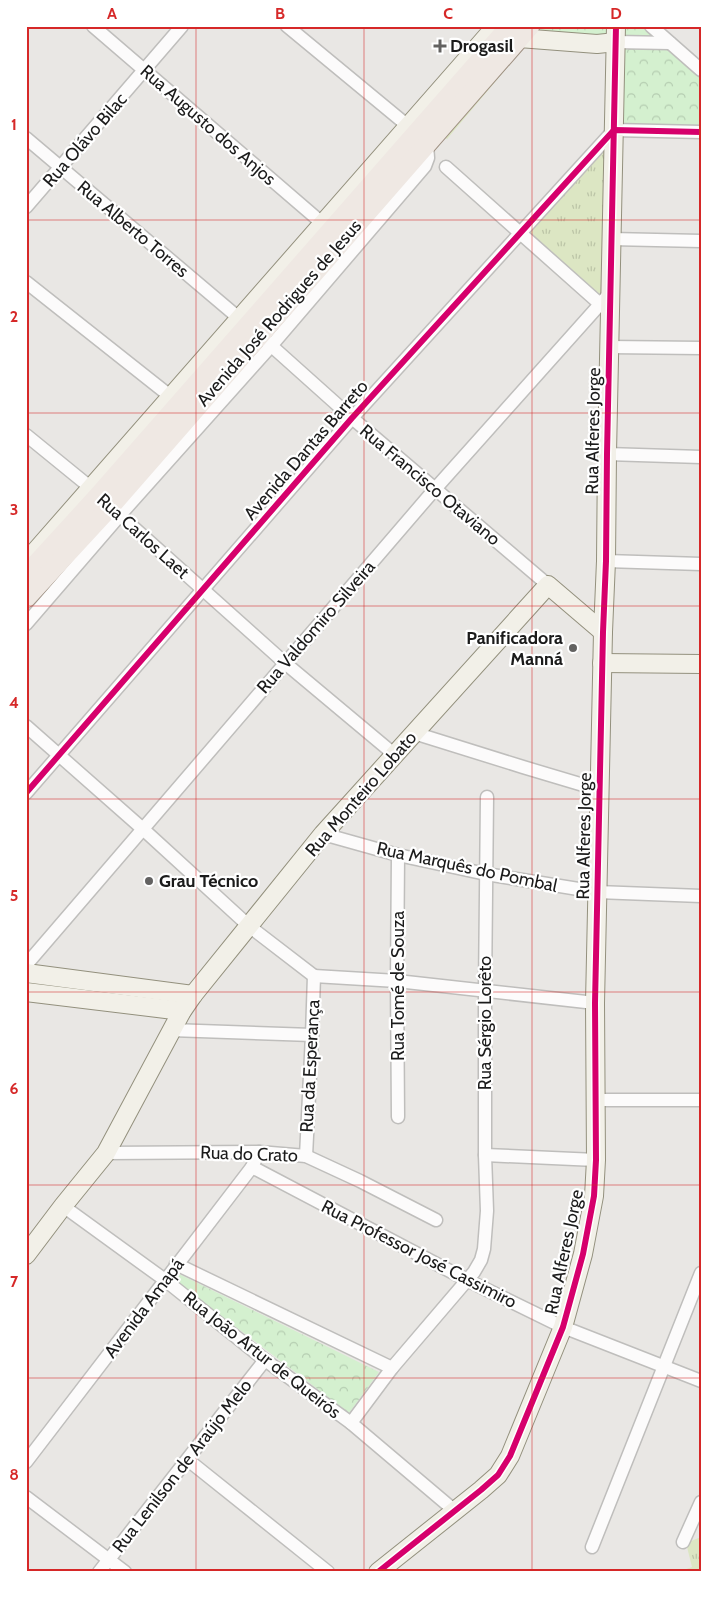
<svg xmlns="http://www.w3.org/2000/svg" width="727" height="1598" viewBox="0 0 727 1598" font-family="Cabin,sans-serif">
	<defs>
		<pattern id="grass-tufts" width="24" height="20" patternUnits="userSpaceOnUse" patternTransform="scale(1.25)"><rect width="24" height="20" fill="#dce6c3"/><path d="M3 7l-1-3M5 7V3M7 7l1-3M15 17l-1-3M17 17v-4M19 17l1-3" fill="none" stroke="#bcc5a7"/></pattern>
		<pattern id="park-crowns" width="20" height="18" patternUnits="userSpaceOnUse" patternTransform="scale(1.25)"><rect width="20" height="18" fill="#d4f0cf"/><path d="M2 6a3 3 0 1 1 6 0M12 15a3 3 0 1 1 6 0" fill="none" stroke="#b5cdb1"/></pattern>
		<pattern id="garden-furrows" width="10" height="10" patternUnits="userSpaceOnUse" patternTransform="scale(1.25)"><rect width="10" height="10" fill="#dce6c3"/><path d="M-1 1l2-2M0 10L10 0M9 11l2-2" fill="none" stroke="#bcc5a7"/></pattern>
	</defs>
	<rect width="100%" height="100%" fill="#e9e7e4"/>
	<g fill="url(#grass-tufts)">
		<path d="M605,145L606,290L600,298L526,232Z"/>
		<path d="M701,1537V1572H678L692,1567L686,1543Z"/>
	</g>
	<g fill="url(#park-crowns)">
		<path d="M531,26H615V41L522,37Z"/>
		<path d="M617,26H649L667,42L617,41Z"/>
		<path d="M618,44L670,45L701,72V126H616Z"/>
		<path d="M177,1273L379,1372L349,1413L174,1280Z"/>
	</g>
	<path fill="url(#garden-furrows)" d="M512,62L447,139L440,134L502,63Z"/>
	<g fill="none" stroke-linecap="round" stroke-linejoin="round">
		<g stroke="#bfbebc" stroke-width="15">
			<g id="street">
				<path d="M93,26L322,223"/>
				<path d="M287,26L408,126"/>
				<path d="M651,26L701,70"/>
				<path d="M616,42L670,43"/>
				<path d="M26,138L240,319"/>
				<path d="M446,167L600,304"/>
				<path d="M26,207L182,26"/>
				<path d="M611,239L701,241"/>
				<path d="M26,282L170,396"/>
				<path d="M266,341L352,418L548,585"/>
				<path d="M609,347L701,348"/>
				<path d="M26,435L96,492"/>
				<path d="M607,454L701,457"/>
				<path d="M114,510L285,663L395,755"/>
				<path d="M606,561L701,564"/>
				<path d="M26,624L120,515L271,346L425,166L428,158L427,144"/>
				<path d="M26,726L144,830L249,926L314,976"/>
				<path d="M414,733L523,767L600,790"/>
				<path d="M26,793L352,418L614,130L701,132"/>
				<path d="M323,834L398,855L486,874L597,892L701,896"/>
				<path d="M398,855L397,981L398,1117"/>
				<path d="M26,965L435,489L610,293"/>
				<path d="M314,976L397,981L595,1003"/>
				<path d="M171,1030L312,1035"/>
				<path d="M595,1100H701"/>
				<path d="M106,1153L259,1152L306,1156L360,1181L436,1220"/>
				<path d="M485,1155L596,1160"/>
				<path d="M306,1156L312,1035L314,976"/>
				<path d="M252,1167L467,1280L563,1327L701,1381"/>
				<path d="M63,1206L165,1280L265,1360L351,1423L455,1511"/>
				<path d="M176,1264L392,1368"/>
				<path d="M351,1423L392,1368L474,1272L481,1260L484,1249L487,1211L485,1155V990L487,797"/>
				<path d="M188,1460L328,1572"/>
				<path d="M26,1462L252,1167L259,1152"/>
				<path d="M26,1497L125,1572"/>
				<path d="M683,1542L701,1502"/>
				<path d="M592,1547L701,1273"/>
				<path d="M99,1572L265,1360"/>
			</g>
		</g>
		<g stroke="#93907d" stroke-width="20">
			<g id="secondary">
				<path d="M507,35L519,38L597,44L616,42"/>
				<path d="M33,554L496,26"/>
				<path d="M602,663L701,664"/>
				<path d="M26,973L193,995"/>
				<path d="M26,992L182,1011"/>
				<path d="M26,1255L63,1206L106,1153L182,1011L193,995L323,834L548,585L603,632"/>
				<path d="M378,1572L481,1490L498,1475L510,1456L563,1327L583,1254L594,1196L596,1160L595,1003L603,632L606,561L607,454L616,26"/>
			</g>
		</g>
		<g stroke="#9e9082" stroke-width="21">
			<g id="primary">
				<path d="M26,575L99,495L510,26"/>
				<path d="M26,598L110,507L530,26"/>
			</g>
		</g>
		<use href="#street" stroke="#fcfbfb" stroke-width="12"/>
		<use href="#secondary" stroke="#f2f0e8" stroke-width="18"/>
		<use href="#primary" stroke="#efe8e3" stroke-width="19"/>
		<g stroke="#fff" stroke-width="9">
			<g id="cycleway">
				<path d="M26,793L352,418L614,130L701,132"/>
				<path d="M378,1572L481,1490L498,1475L510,1456L563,1327L583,1254L594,1196L596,1160L595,1003L603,632L606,561L607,454L616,26"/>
			</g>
		</g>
		<use href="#cycleway" stroke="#d6006c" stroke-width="6"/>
	</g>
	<path fill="none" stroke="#d62828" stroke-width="1" stroke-opacity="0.55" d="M196,26V1572M364,26V1572M532,26V1572M26,220H701M26,413H701M26,606H701M26,799H701M26,992H701M26,1185H701M26,1378H701"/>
	<g fill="#636261" stroke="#fff" stroke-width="2">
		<path d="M437.5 38.5h5v5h5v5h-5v5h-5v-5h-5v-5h5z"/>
		<circle cx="573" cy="648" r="5"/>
		<circle cx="149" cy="881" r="5"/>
	</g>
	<g text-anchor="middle" stroke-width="4.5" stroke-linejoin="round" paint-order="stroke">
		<g font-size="18" font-weight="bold" fill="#1b1b1b" stroke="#fff" text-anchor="start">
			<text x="450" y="52">Drogasil</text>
			<text x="563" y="644" text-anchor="end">Panificadora<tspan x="563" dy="21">Manná</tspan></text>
			<text x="159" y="887">Grau Técnico</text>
		</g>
		<g font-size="18" fill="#1b1b1b" stroke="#fff">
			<text transform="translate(208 125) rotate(41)" y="6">Rua Augusto dos Anjos</text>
			<text transform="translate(85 140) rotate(-49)" y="6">Rua Olávo Bilac</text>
			<text transform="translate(133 229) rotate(40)" y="6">Rua Alberto Torres</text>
			<text transform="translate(279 313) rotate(-49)" y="6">Avenida José Rodrigues de Jesus</text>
			<text transform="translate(593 431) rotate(-89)" y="6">Rua Alferes Jorge</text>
			<text transform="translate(306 450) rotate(-49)" y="6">Avenida Dantas Barreto</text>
			<text transform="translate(430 485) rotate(40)" y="6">Rua Francisco Otaviano</text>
			<text transform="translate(143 536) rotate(42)" y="6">Rua Carlos Laet</text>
			<text transform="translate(316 627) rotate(-49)" y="6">Rua Valdomiro Silveira</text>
			<text transform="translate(361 794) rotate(-49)" y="6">Rua Monteiro Lobato</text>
			<text transform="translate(584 836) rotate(-89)" y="6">Rua Alferes Jorge</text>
			<text transform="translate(467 867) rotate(12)" y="6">Rua Marquês do Pombal</text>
			<text transform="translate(398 986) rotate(-90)" y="6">Rua Tomé de Souza</text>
			<text transform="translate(485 1023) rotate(-90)" y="6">Rua Sérgio Lorêto</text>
			<text transform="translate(310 1066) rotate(-87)" y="6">Rua da Esperança</text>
			<text transform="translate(249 1154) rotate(2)" y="6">Rua do Crato</text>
			<text transform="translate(564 1252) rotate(-78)" y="6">Rua Alferes Jorge</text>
			<text transform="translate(419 1254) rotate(27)" y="6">Rua Professor José Cassimiro</text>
			<text transform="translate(144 1308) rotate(-53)" y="6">Avenida Amapá</text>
			<text transform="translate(262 1355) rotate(38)" y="6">Rua João Artur de Queirós</text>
			<text transform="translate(182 1466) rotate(-52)" y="6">Rua Lenilson de Araújo Melo</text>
		</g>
	</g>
	<rect width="727" height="1598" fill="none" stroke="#ffffff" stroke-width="55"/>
	<rect x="28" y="28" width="672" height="1542" fill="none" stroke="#d62828" stroke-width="2"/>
	<g font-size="16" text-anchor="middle" font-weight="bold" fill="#d62828">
		<text x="112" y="19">A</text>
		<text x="280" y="19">B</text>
		<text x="448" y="19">C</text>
		<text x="616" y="19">D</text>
		<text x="14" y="130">1</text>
		<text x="14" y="322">2</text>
		<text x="14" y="515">3</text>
		<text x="14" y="708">4</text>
		<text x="14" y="901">5</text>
		<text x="14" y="1094">6</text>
		<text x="14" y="1287">7</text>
		<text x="14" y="1480">8</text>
	</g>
</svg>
